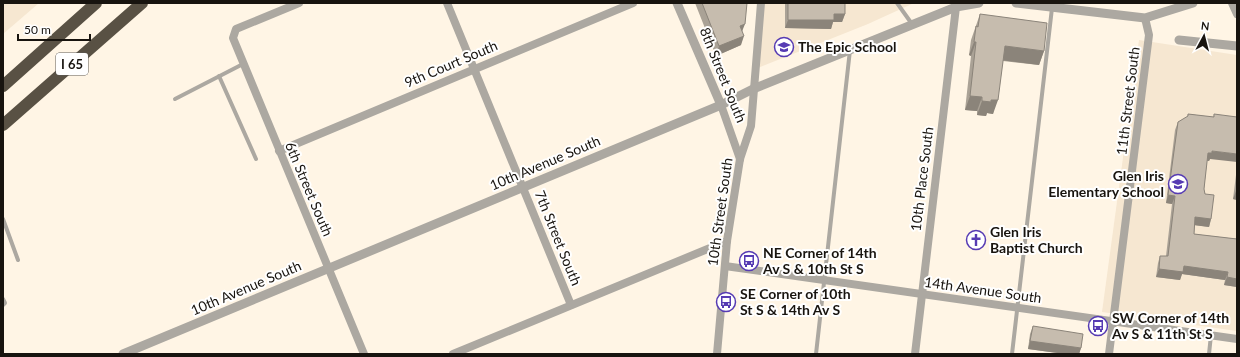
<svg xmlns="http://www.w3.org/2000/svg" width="1240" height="357" viewBox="0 0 1240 357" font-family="Lato,sans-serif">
	<rect width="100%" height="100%" fill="#fff5e5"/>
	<g fill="#f6e7d1">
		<path d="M3,3H39L3,34Z"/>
		<path d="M761,3H914L868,24L755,69Z"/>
		<path d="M1139,40L1237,55V331L1102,312Z"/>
	</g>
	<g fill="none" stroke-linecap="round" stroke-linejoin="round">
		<g stroke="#aca8a1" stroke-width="4">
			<path d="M897,3L912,24"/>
			<path d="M219,76L256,159"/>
			<path d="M175,99L243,64"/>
			<path d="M3,219L18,260"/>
			<path d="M3,299L5,303L3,305"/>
			<path d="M816,354L850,50"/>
			<path d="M1012,354L1052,8"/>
			<path d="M1209,354L1211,335"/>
		</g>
		<g stroke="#aca8a1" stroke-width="8">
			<path d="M299,3L236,29L233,38L364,354"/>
			<path d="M447,3L571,305"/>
			<path d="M1232,3L1237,14"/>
			<path d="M721,105L740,159"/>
			<path d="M279,151L633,3"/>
			<path d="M725,266L1237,339"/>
			<path d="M453,354L727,241"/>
			<path d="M717,354L727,241L740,159L751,126L761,3"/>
			<path d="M915,354L956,7"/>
			<path d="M1109,354L1149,35L1145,18"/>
		</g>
		<g stroke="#aca8a1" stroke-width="9">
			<path d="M677,3L721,105"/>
			<path d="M1016,3L1145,18L1193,3"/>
			<path d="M1179,40L1237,46"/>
			<path d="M123,354L721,105L753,89L956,7L979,3"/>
		</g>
		<g stroke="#595144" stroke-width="12">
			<path d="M3,86L96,3"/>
			<path d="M3,125L142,3"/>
		</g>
	</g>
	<g fill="#aaa296">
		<path d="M695,3H747L742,31L741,45L716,56Z"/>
		<path d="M785,3H845V14L842,22H833L831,29L785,28Z"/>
		<path d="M980,14L1044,51L1039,65L1003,61L993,114L987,113L986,116L977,115V111L965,110L971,56L969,55L971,40Z"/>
		<path d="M1188,114L1213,117L1214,114L1210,159L1209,161H1207L1204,189L1205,194L1211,219L1209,227L1195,225L1194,234L1237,239V287L1224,285L1225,280L1182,274L1180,280L1156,277L1158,263L1160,256H1166L1172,204L1166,203L1175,130L1178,122L1187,117Z"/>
		<path d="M1237,167V200L1233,199Z"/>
		<path d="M1033,326L1081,348L1079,354H1065L1028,349L1030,334Z"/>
	</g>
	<g fill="#8b847a">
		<path d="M834,14H845L842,22H833L831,29L785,28L788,20Z"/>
		<path d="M745,24L741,34L740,26Z"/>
		<path d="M744,36L741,45L716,56L719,46Z"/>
		<path d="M974,42H976L971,56L969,55Z"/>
		<path d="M1005,46L1044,51L1039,65L1000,60Z"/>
		<path d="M970,96L982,97L977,111L965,110Z"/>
		<path d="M991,100H998L993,114L987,113L986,116L977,115L982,101Z"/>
		<path d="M1212,151L1237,154V162L1210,159L1209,161L1205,160L1208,153Z"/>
		<path d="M1236,191H1237V200L1233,199Z"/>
		<path d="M1168,195L1175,196L1172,204L1166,203Z"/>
		<path d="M1195,217L1211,219L1209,227L1193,225Z"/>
		<path d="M1184,266L1228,272L1225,280L1182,274L1180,280L1156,277L1159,269Z"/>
		<path d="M1227,277L1237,279V287L1224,285Z"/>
		<path d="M1030,341L1081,348L1079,354H1065L1028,349Z"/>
	</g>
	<g fill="#c6bcae" stroke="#8b847a">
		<path d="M702,3H747L745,24L740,26L744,36L719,46Z"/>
		<path d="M788,3H845V14H834V20H788Z"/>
		<path d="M980,14L1047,23L1044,51L1005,46L998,100H991V102L982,101V97L970,96L976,42H974L976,26L978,27Z"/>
		<path d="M1188,114L1214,117V114L1237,117V154L1212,151V153H1208L1204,189L1205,194L1214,195L1211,219L1195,217L1194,234L1237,239V279L1227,277L1228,272L1184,266L1183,272L1159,269L1160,256H1168L1175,196L1168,195L1178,122L1188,116Z"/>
		<path d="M1033,326L1083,334L1081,348L1030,341Z"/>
	</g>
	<defs>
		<g id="school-ring" transform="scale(1)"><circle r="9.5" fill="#fff" stroke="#563bb3" stroke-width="1.5"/><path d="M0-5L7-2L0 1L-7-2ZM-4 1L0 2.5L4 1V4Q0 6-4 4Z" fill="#563bb3"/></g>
		<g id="church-ring" transform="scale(1)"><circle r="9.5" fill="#fff" stroke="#563bb3" stroke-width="1.5"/><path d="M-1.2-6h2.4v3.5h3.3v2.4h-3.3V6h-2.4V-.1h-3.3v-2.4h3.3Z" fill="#563bb3"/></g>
		<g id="bus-ring" transform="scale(1)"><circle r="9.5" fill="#fff" stroke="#563bb3" stroke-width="1.5"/><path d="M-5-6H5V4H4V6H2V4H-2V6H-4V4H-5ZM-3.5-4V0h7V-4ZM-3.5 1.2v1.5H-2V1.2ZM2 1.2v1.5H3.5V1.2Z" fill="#563bb3"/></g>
	</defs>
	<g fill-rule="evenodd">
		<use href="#school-ring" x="784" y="47"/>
		<use href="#school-ring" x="1178" y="184"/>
		<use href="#church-ring" x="976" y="240"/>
		<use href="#bus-ring" x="749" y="261"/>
		<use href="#bus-ring" x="726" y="302"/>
		<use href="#bus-ring" x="1098" y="326"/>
	</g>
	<g text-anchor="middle" stroke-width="4" stroke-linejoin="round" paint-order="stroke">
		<rect fill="#fff" stroke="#5d5a57" stroke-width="1" x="56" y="53" width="32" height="22" rx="3"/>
		<g font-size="13" font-weight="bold" fill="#18140f">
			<text x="72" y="69">I 65</text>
		</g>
		<g font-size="14" font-weight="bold" fill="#18140f" stroke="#fff" text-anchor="start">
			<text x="798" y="52">The Epic School</text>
			<text x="1164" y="181" text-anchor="end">Glen Iris<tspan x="1164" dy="16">Elementary School</tspan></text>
			<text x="990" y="237">Glen Iris<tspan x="990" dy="16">Baptist Church</tspan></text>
			<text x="763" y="258">NE Corner of 14th<tspan x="763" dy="16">Av S &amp; 10th St S</tspan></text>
			<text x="740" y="299">SE Corner of 10th<tspan x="740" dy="16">St S &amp; 14th Av S</tspan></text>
			<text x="1112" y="323">SW Corner of 14th<tspan x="1112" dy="16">Av S &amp; 11th St S</tspan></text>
		</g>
		<g font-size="14" fill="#18140f" stroke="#fff">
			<text transform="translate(451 64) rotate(-23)" y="5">9th Court South</text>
			<text transform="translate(723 75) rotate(68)" y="5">8th Street South</text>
			<text transform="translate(1128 101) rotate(-83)" y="5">11th Street South</text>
			<text transform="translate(545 163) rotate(-23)" y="5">10th Avenue South</text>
			<text transform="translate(922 179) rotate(-83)" y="5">10th Place South</text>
			<text transform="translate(309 189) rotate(67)" y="5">6th Street South</text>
			<text transform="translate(720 212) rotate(-82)" y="5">10th Street South</text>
			<text transform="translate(558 238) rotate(68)" y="5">7th Street South</text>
			<text transform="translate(246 288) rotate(-23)" y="5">10th Avenue South</text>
			<text transform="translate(983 290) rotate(8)" y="5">14th Avenue South</text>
		</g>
	</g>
	<rect width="1240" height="357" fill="none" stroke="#18140f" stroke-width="8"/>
	<g transform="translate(1204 36) rotate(7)" stroke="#ffffff" stroke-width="3" paint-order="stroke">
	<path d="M0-3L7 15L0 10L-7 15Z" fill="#18140f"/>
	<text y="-6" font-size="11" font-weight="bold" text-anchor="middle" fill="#18140f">N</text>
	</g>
	<path d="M18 34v6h72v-6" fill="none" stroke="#18140f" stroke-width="2"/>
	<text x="24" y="34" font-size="12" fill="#18140f" stroke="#ffffff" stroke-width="3" paint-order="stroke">50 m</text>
</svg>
